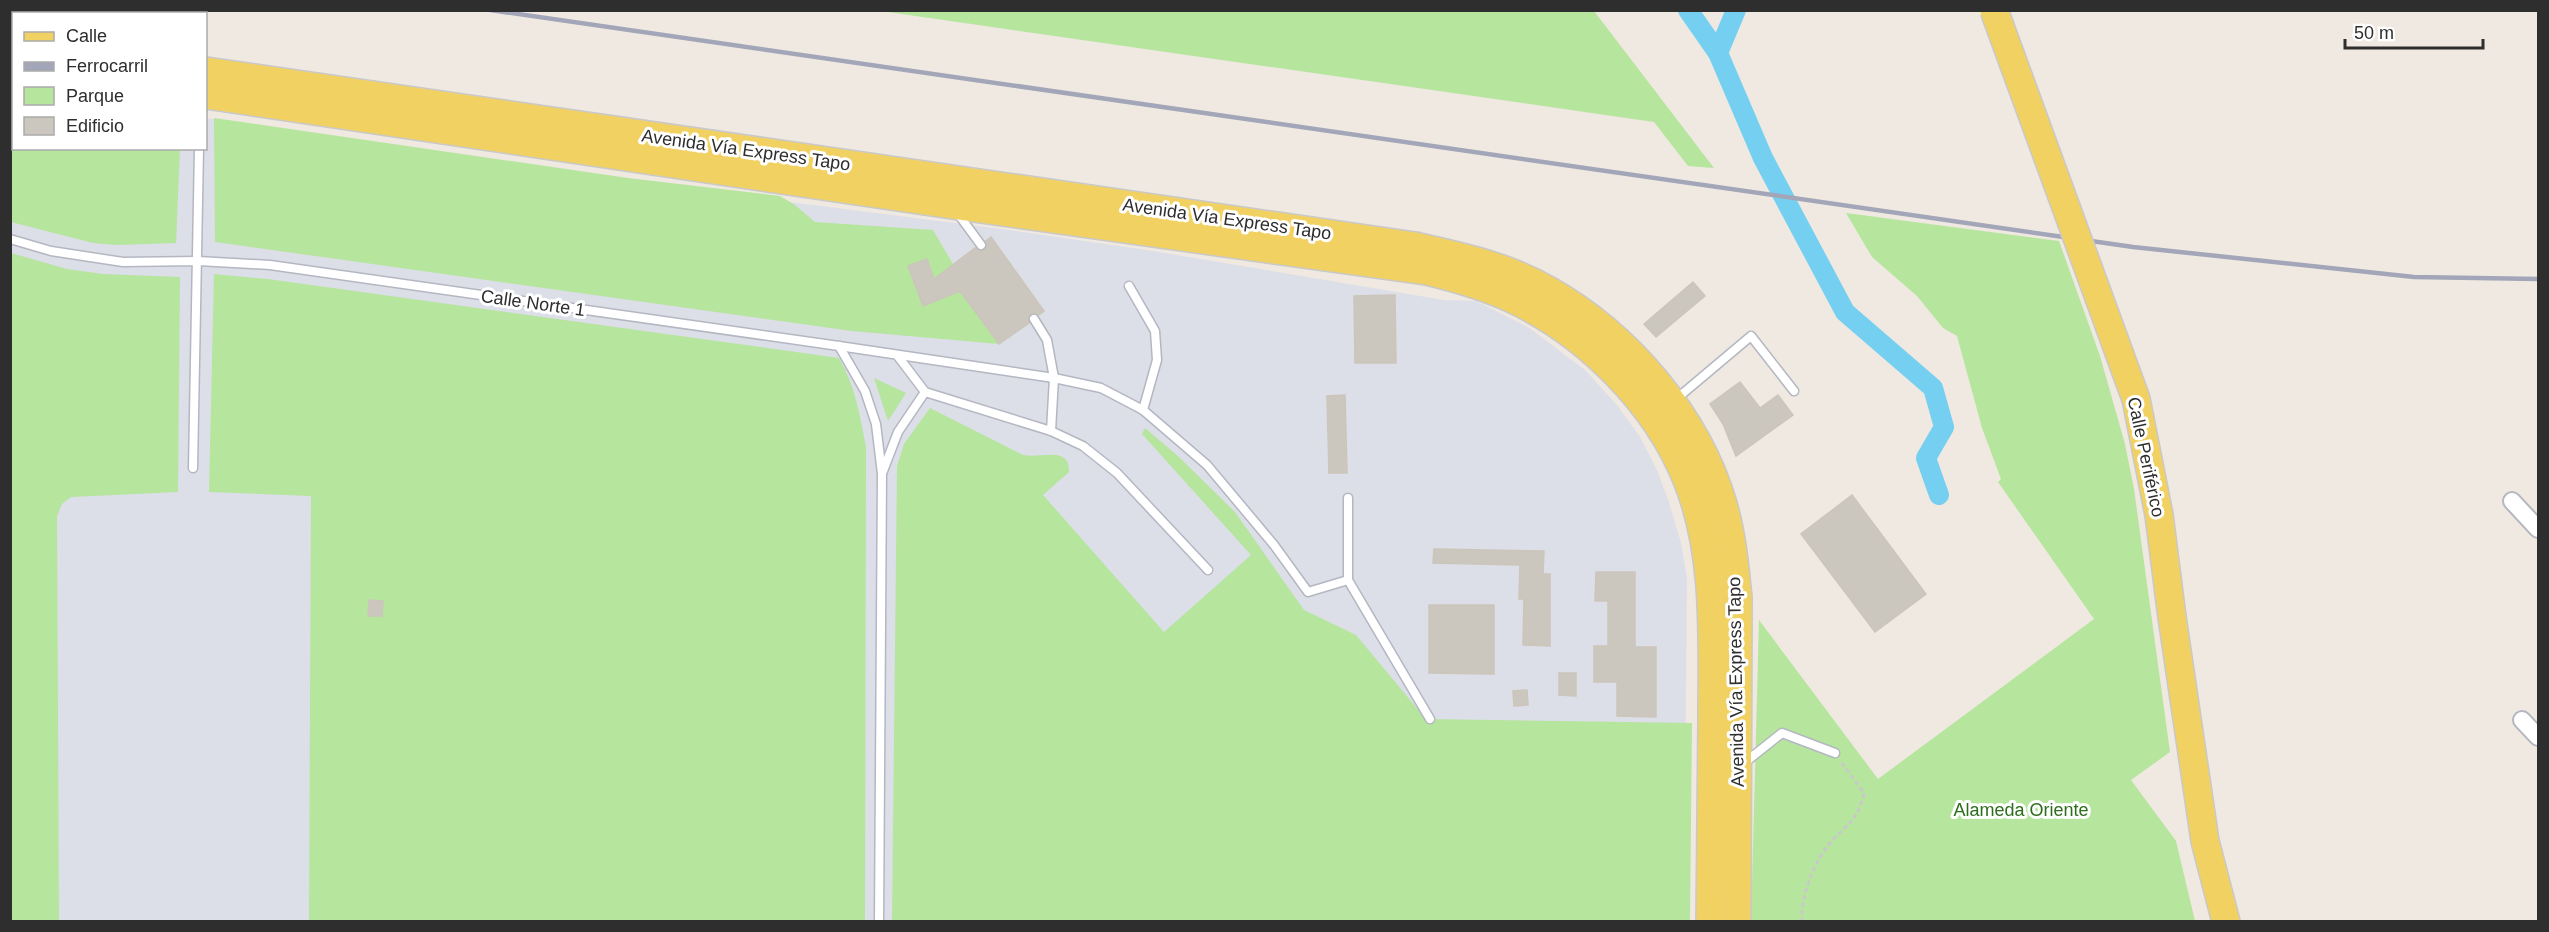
<svg xmlns="http://www.w3.org/2000/svg" width="2549" height="932" viewBox="0 0 2549 932" font-family="Arial,sans-serif">
	<rect width="100%" height="100%" fill="#efe9e1"/>
	<path fill="#dcdee8" d="M11,89H13L14,148H206V118L657,185L1009,230L1153,251L1444,300L1476,301L1528,327L1585,370L1617,405L1640,437L1657,470L1669,502L1681,543L1687,579L1684,921L11,922Z"/>
	<g fill="#b6e59e">
		<path d="M881,11H1594L1714,168L1688,166L1654,122Z"/>
		<path d="M11,89H13L14,148L180,149L176,243L117,245L93,243L11,222Z"/>
		<path d="M214,118L628,178L780,196L795,205L815,222L933,230L953,264L946,271L999,344L852,331L215,242Z"/>
		<path d="M1846,213L2059,241L2100,356L2125,444L2134,489L2170,752L2131,780L2176,841L2195,921L1751,922L1759,620L1878,779L2094,619L1998,482L2001,479L1982,428L1957,336L1943,328L1917,296L1872,257Z"/>
		<path d="M11,253L67,269L103,274L180,277L178,492L71,497L62,504L57,516L59,921H11Z"/>
		<path d="M214,274L268,279L839,358C855,385 860,416 866,447L865,921H309L311,496L209,492Z"/>
		<path d="M874,378L906,393L888,421Z"/>
		<path d="M930,408L1023,455C1040,459 1070,445 1069,472L1043,495L1164,632L1251,555L1142,434L1145,428L1179,457L1235,512L1304,610L1356,635L1426,719L1692,723L1690,921L892,922L897,466L904,444Z"/>
	</g>
	<g fill="none" stroke-linecap="round" stroke-linejoin="round">
		<g stroke="#75cff0" stroke-width="20">
			<path d="M1688,10L1718,53L1763,158L1845,312L1933,388L1944,427L1926,458L1939,495"/>
			<path d="M1718,53L1736,10"/>
		</g>
	</g>
	<g fill="#cbc7bf" stroke="#cbc5ba" stroke-width="1.5">
		<path d="M991,237L1044,311L1039,315L1034,313L1030,314L1029,323L999,344L960,291L923,306L908,266L927,259L934,279L975,248L981,251L985,250L986,241Z"/>
		<path d="M1693,282L1705,296L1656,337L1644,324Z"/>
		<path d="M1395,295L1396,363H1355L1354,296Z"/>
		<path d="M1740,382L1760,408L1778,395L1793,415L1736,456L1723,424L1710,404Z"/>
		<path d="M1345,395L1347,473H1329L1327,396Z"/>
		<path d="M1852,495L1926,594L1875,632L1801,534Z"/>
		<path d="M1434,549L1544,551L1543,574H1550V646L1523,645L1524,599H1519L1520,565L1433,563Z"/>
		<path d="M1596,572H1635V647H1656V717L1617,716V682H1594V646H1608V601H1595Z"/>
		<path d="M369,600L383,601L382,616H368Z"/>
		<path d="M1429,605H1494V674L1429,673Z"/>
		<path d="M1559,673H1576V696L1559,695Z"/>
		<path d="M1527,690L1528,705L1514,706L1513,691Z"/>
	</g>
	<g fill="none" stroke-linecap="round" stroke-linejoin="round">
		<g stroke="#b4b7c1" stroke-width="11">
			<g id="lane">
				<path d="M956,211L981,245"/>
				<path d="M10,239L51,251L123,262L198,261L270,265L839,346L1054,378L1101,388L1143,410L1207,465L1274,545L1308,592L1348,580"/>
				<path d="M1129,286L1155,331L1157,360L1143,410"/>
				<path d="M1034,319L1047,340L1054,378L1051,431"/>
				<path d="M839,346L865,391L876,424L882,474L879,922"/>
				<path d="M897,355L925,392L1051,431L1083,446L1117,473L1208,570"/>
				<path d="M1675,400L1751,336L1794,391"/>
				<path d="M193,468L199,148"/>
				<path d="M883,471L898,432L925,392"/>
				<path d="M1348,498V580L1430,719"/>
				<path d="M1743,764L1782,733L1835,753"/>
			</g>
		</g>
		<g stroke="#b4b7c1" stroke-width="20">
			<g id="street">
				<path d="M2512,501L2538,529"/>
				<path d="M2522,720L2538,737"/>
			</g>
		</g>
		<g stroke="#c9c9c9" stroke-width="30">
			<g id="primary">
				<path d="M10,43H14"/>
				<path d="M10,66H14"/>
				<path d="M206,71L1415,246C1460,256 1507,266 1548,290C1628,335 1697,416 1723,504C1732,535 1735,567 1738,598L1737,922"/>
				<path d="M206,95L952,205L1426,271C1455,278 1484,286 1512,299C1587,334 1656,403 1687,480C1717,554 1712,640 1712,718C1711,786 1711,854 1710,922"/>
				<path d="M2172,617L2205,841L2226,922"/>
			</g>
		</g>
		<path stroke="#c9c9c9" stroke-width="3" stroke-dasharray="4.5 3" stroke-linecap="butt" d="M1802,922C1801,894 1813,864 1830,843C1848,822 1857,823 1864,793L1842,763"/>
		<use href="#lane" stroke="#fff" stroke-width="8"/>
		<use href="#street" stroke="#fff" stroke-width="16"/>
		<use href="#primary" stroke="#f2d163" stroke-width="27"/>
		<path stroke="#a3a6b8" stroke-width="4.5" d="M490,10L2133,247L2414,277L2538,279"/>
		<g stroke="#c9c9c9" stroke-width="30" stroke-linecap="butt">
			<path id="primary-bridge" d="M1994,10L2136,399L2159,515L2172,617"/>
		</g>
		<use href="#primary-bridge" stroke="#f2d163" stroke-width="27"/>
	</g>
	<g text-anchor="middle" stroke-width="6" stroke-linejoin="round" paint-order="stroke">
		<g font-size="18" fill="#2e2e2e" stroke="#fff">
			<text transform="translate(746 150) rotate(8)" y="6">Avenida Vía Express Tapo</text>
			<text transform="translate(1227 219) rotate(8)" y="6">Avenida Vía Express Tapo</text>
			<text transform="translate(533 303) rotate(8)" y="6">Calle Norte 1</text>
			<text transform="translate(2146 457) rotate(78)" y="6">Calle Periférico</text>
			<text transform="translate(1736 682) rotate(-91)" y="6">Avenida Vía Express Tapo</text>
		</g>
		<g font-size="18" fill="#2c6e1b" stroke="#fff">
			<text x="2021" y="816">Alameda Oriente</text>
		</g>
	</g>
	<rect width="2549" height="932" fill="none" stroke="#2e2e2e" stroke-width="24"/>
	<rect x="12" y="12" width="195" height="138" fill="#ffffff" stroke="#ababab" stroke-width="1.5"/>
	<rect x="24" y="32" width="30" height="9" fill="#f2d163" stroke="#ababab" stroke-width="1.5"/>
	<text x="66" y="42" font-size="18" fill="#2e2e2e">Calle</text>
	<rect x="24" y="62" width="30" height="9" fill="#a3a6b8" stroke="#ababab" stroke-width="1.5"/>
	<text x="66" y="72" font-size="18" fill="#2e2e2e">Ferrocarril</text>
	<rect x="24" y="87" width="30" height="18" fill="#b6e59e" stroke="#ababab" stroke-width="1.5"/>
	<text x="66" y="102" font-size="18" fill="#2e2e2e">Parque</text>
	<rect x="24" y="117" width="30" height="18" fill="#cbc7bf" stroke="#ababab" stroke-width="1.5"/>
	<text x="66" y="132" font-size="18" fill="#2e2e2e">Edificio</text>
	<path d="M2345 39v9h138v-9" fill="none" stroke="#2e2e2e" stroke-width="3"/>
	<text x="2354" y="39" font-size="18" fill="#2e2e2e" stroke="#ffffff" stroke-width="4.5" paint-order="stroke">50 m</text>
</svg>
